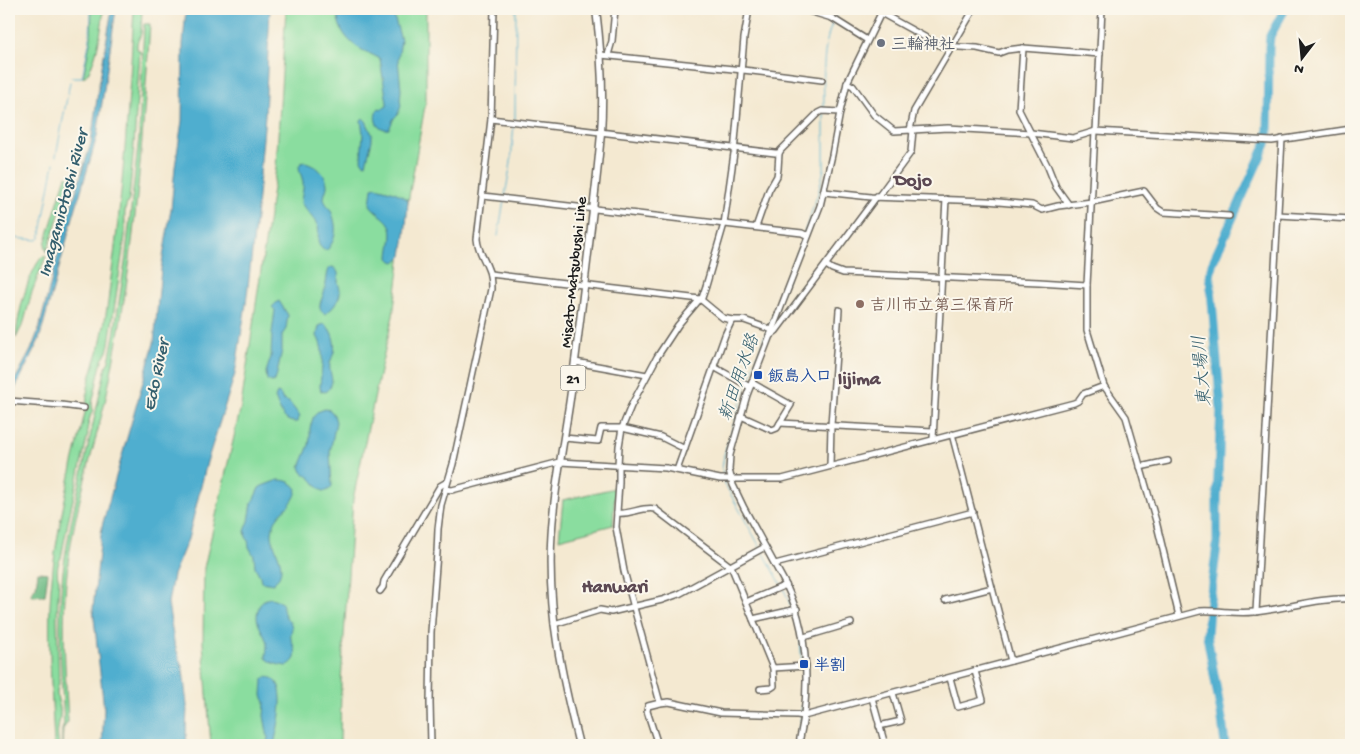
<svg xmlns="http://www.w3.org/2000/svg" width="1360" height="754" viewBox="0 0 1360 754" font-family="'Gochi Hand','Klee One',sans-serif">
	<rect width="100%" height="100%" fill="#fbf7ec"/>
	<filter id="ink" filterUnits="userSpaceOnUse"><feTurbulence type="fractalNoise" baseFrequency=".02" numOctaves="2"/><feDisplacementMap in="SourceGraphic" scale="10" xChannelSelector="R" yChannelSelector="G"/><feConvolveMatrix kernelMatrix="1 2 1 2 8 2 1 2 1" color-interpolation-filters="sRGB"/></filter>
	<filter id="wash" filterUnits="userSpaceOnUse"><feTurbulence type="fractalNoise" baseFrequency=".0096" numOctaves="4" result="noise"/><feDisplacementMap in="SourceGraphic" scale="20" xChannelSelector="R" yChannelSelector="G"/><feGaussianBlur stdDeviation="1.12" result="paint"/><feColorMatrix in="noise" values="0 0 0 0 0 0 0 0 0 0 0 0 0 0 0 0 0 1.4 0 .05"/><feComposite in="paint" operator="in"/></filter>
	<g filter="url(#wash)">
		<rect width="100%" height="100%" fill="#f4e9d1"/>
		<g fill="#8add9f" stroke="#537c5e">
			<path d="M92,9H104C102,25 96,70 83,78L91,38Z"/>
			<path d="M134,9H142L141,34L137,43V49L140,51L134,145L129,200C122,210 126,224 125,236L109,344L107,352L102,360L92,404L93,410L90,417L87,430L88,434L69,517L61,558C57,564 56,574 59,580L57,619L59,684C55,692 58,700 60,708C61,716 59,721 58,729C57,734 58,740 59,745H54C52,693 47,640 51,588C56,526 73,465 87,404C84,391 96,360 100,345C104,326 108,306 110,285C123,194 129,101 134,9Z"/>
			<path d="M286,9H426V100L406,214L393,316L382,362L353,499L341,682L340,745H211L203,643L204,568L241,406L276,168Z"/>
			<path d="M144,24H150C143,128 137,232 118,335C114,357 110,380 105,402C92,455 75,508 68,563C61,616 65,669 68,722L63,729L62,745V730L64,724C62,681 58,637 61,593C63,565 68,537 74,509L106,366L109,361L114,335L125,263L139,137Z"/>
			<path d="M66,176L69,177V183L47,252L45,244Z"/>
			<path d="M43,256H46L32,292L24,322L16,338C17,317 28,271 43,256Z"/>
			<path d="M615,488L613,525L559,539L563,500Z"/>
		</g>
		<path fill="#6fbc86" stroke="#466c51" d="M38,572L48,573L45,595L33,596L31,595L32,591L36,587Z"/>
		<g fill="#50aecf" stroke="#366576">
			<path d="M112,9H116L97,136L91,157L73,217L39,340L12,395L9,406V391L31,350L39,329L65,227L91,143L99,84Z"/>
			<path d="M186,9H270L265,115L257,208L246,304L235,374L207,462L188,539L173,575L168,603L174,642L183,670L187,706L186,733L187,745H102L104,709L93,609L102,526L154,343L161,269L171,209L175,167L182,121L183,44Z"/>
			<path d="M338,9H388L394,16L401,40L398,59L401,90L400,100L401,106L398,114L394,118L389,129C377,131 371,117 379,108L382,109L387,106V103L380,59C373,54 363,52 356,46C344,38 336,23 338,9Z"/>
			<path d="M363,118L366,121L372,134V140L366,164L363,163L361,160L363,133L361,120Z"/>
			<path d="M305,162C315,164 328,175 327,187C326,191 324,195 324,199C325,203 328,206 330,209C337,223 338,238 327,250H324C314,243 320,237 318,227C317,222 304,208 301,203C301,196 304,190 303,182C302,176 299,172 299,166L301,163Z"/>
			<path d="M376,187L395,192L408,200C407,218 405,237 402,256L395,262L392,261L389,258C389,246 396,232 388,222C383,216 375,212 370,205L372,188Z"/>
			<path d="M333,267C340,272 338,275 338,282C338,284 340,287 340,290C341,299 332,310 325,314C322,312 321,312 320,308C319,303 323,297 324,292C327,284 326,276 329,268Z"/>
			<path d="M279,301L288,315L286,329L282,335V350L276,378L274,381L272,382L267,380L266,372L271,357L272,333L275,310L272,307L277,302Z"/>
			<path d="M324,324C332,328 336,343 334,352C333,356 331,359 330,363C328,375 338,382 325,392L321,391L320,387C321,370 326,351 317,336L319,326Z"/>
			<path d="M277,393L280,394L283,400L289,402L300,416L297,422C282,423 280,409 275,398Z"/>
			<path d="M325,409L330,410L334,415L336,422L330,452L332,486C323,500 316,482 309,477C307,475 304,474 302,472L300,467L309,445L310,437V428L313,418L317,412Z"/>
			<path d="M278,480C286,480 292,482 297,489C295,508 273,512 272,532C271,550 292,567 273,584L261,582L260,576L255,567L254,556L249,547L248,540L246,537L245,531L249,521L252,503L259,488L262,486Z"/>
			<path d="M271,598C289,603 279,606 286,617C288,621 291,622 292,627C292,631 290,634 291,639C293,645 297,650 295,658C293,662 290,664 287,666C278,665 273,664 266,658C266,653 267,650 267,645C266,632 252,624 259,607C261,601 264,599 271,598Z"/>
			<path d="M266,677C292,677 277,730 274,745H266L268,738L264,716L265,702L262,696L263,679Z"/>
		</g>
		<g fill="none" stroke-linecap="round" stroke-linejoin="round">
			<g stroke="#50aecf" stroke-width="1">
				<path d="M835,18L839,9"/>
				<path d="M71,77H82L90,39L91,9"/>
				<path d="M824,109C824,79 821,49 833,22"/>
				<path d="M515,119L516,9"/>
				<path d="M56,156L70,82"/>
				<path d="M505,196L511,162L514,123"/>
				<path d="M804,233L818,194L824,169V113"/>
				<path d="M498,236L504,200"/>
				<path d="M13,238L38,240L40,238L54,163"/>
				<path d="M9,264L11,263L13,243"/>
				<path d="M769,326L803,237"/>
				<path d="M748,383L767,330"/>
				<path d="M724,476L722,469L724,455L746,386"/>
				<path d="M724,480L725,484L760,547"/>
				<path d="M762,550L781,584"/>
				<path d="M783,587L792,609"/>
				<path d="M795,615L800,636L802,665"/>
				<path d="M803,669L804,683"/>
				<path d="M801,712L802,704"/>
				<path d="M796,745L801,716"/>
			</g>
			<path stroke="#50aecf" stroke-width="9" d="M1225,745L1222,719L1207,635L1209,608L1217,545V498L1221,409L1210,277L1212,264L1266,144L1268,135L1269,47L1270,36L1285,9"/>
		</g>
	</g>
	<g filter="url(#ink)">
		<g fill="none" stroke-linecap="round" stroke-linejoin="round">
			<g stroke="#68645b" stroke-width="8">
				<g id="minor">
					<path d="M749,9L744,38L734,153L724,224L706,286L702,298L700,299L723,318L732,320H744L772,330"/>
					<path d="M802,9L832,18L867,40"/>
					<path d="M1102,9L1096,131L1272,141L1351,129"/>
					<path d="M881,13L941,46L977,48L999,53L1007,50L1023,48L1100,54"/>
					<path d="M1023,48L1019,110L1048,167L1056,187L1069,205"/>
					<path d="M601,55L752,71L822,80"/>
					<path d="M608,55L612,41L615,9"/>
					<path d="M847,83L853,86L874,115L894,131L948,128L1031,133L1073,138L1096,131"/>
					<path d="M491,119L775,153H779"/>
					<path d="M910,130L914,111L974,9"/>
					<path d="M1095,131L1087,285V330L1104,386L1126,417L1156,521L1179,616"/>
					<path d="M824,192L871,197L987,201L1032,205L1042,210L1058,206L1092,202L1144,191L1157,208L1163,212L1229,216"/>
					<path d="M483,196L802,233L808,236"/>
					<path d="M878,197L911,152L913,130"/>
					<path d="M1278,215L1351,219"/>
					<path d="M756,227L769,190L777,176L778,169L779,153L781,150L818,113L822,111L840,112"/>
					<path d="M826,265L832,269L843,273L1039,282L1087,285"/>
					<path d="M490,274L700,299L678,325L657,357L631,406L622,428L619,446L618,465"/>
					<path d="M771,335L776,331L877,196"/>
					<path d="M575,362L647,375"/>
					<path d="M714,367L750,387"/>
					<path d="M752,383L791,405L780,423L933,431"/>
					<path d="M9,401L61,405L84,408"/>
					<path d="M741,416L772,430L777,428L780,423"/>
					<path d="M952,434L1011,661"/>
					<path d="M564,438L598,441L601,428H622L661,437L685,449"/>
					<path d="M933,439L946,199"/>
					<path d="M619,465V483L616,527L624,571L660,703"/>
					<path d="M830,466L831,425L839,310"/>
					<path d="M1140,467L1168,461"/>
					<path d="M677,470L725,335L732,320"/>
					<path d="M446,489L452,490L560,462L666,468L720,479H782L1074,403L1078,401L1083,394L1104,386"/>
					<path d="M617,513C630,515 643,506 655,509L730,566"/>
					<path d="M775,564L973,512"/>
					<path d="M731,566L773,668L774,686L771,688L760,689"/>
					<path d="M380,591L383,587L384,581L440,486L447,482"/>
					<path d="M945,600L992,588"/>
					<path d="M746,602L786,585"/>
					<path d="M1256,612L1282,139"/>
					<path d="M753,619L797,609"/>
					<path d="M554,624L600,610L611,612L662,600L679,594L765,547"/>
					<path d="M804,637L851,623"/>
					<path d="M773,668L806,666"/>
					<path d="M950,678L958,707L983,700L975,671"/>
					<path d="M872,698L885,745"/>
					<path d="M879,726L901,721L893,693"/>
					<path d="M431,745L430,703L431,632L437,553L438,529L441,505L453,464L491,289C491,282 491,275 488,269C484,258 478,251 477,239L491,119L494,9"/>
					<path d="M658,745L647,711L648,706L660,703L669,702L721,713L797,715L804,716L1200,611C1218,610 1235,614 1254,612C1285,609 1321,597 1351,599"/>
					<path d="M799,745C800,735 803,725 804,715C809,670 806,626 786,585L744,508L733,485L729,470L730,455L747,395L820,206L832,155L840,112L847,83L883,9"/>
				</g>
			</g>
			<g stroke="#68645b" stroke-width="9">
				<path id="major" d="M579,745C562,677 548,615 551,544C553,495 563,447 570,399C577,348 583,296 589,245C593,208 598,170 601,133C604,91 601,50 596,9"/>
			</g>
			<use href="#minor" stroke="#fff" stroke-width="5"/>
			<use href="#major" stroke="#fff" stroke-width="6"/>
		</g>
	</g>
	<circle fill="#6b7280" stroke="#fbf7ec" stroke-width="2" cx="881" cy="43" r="5"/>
	<circle fill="#8d6e63" stroke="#fbf7ec" stroke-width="2" cx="860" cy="304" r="5"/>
	<g fill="#1a4fb4" stroke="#fbf7ec" stroke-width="2">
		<rect x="753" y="370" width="10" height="10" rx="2.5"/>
		<rect x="799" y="659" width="10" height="10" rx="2.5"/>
	</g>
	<g text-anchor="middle" stroke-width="4" stroke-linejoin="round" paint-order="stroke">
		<rect fill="#fbf7ec" stroke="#5f5e5a" stroke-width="1" x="560.5" y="365.5" width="25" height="25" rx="4"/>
		<g font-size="15" font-weight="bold" fill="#1c1c1c">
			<text x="573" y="383">21</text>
		</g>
		<g font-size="16" font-weight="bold" fill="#5b616d" stroke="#fbf7ec" text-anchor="start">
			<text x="891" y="49">三輪神社</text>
		</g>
		<g font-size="16" fill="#1c1c1c" stroke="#fbf7ec">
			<text transform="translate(572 272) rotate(-84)" y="6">Misato-Matsubushi Line</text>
		</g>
		<g font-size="16" font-weight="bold" fill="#785e54" stroke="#fbf7ec" text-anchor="start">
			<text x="870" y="310">吉川市立第三保育所</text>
		</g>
		<g font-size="16" font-weight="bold" fill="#164399" stroke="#fbf7ec" text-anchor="start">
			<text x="768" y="381">飯島入口</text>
			<text x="814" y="670">半割</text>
		</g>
		<g font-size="18" font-style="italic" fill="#335e6d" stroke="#fbf7ec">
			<text transform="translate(62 203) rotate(-75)" y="6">Imagamiotoshi River</text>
			<text transform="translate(1201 371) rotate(-95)" y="6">東大場川</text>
			<text transform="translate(155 375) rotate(-78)" y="6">Edo River</text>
			<text transform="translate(738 377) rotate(-71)" y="6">新田用水路</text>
		</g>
		<g font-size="19" font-weight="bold" fill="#5c4953" stroke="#fbf7ec">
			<text x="913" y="185">Dojo</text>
			<text x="859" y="384">Iijima</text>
			<text x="615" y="592">Hanwari</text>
		</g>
	</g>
	<rect width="1360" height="754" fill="none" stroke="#fbf7ec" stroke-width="30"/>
	<g transform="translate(1302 58) rotate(196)" stroke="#fbf7ec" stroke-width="4" paint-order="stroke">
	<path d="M0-4L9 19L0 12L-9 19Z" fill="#1c1c1c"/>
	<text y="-8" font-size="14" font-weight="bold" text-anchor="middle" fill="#1c1c1c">N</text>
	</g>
</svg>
